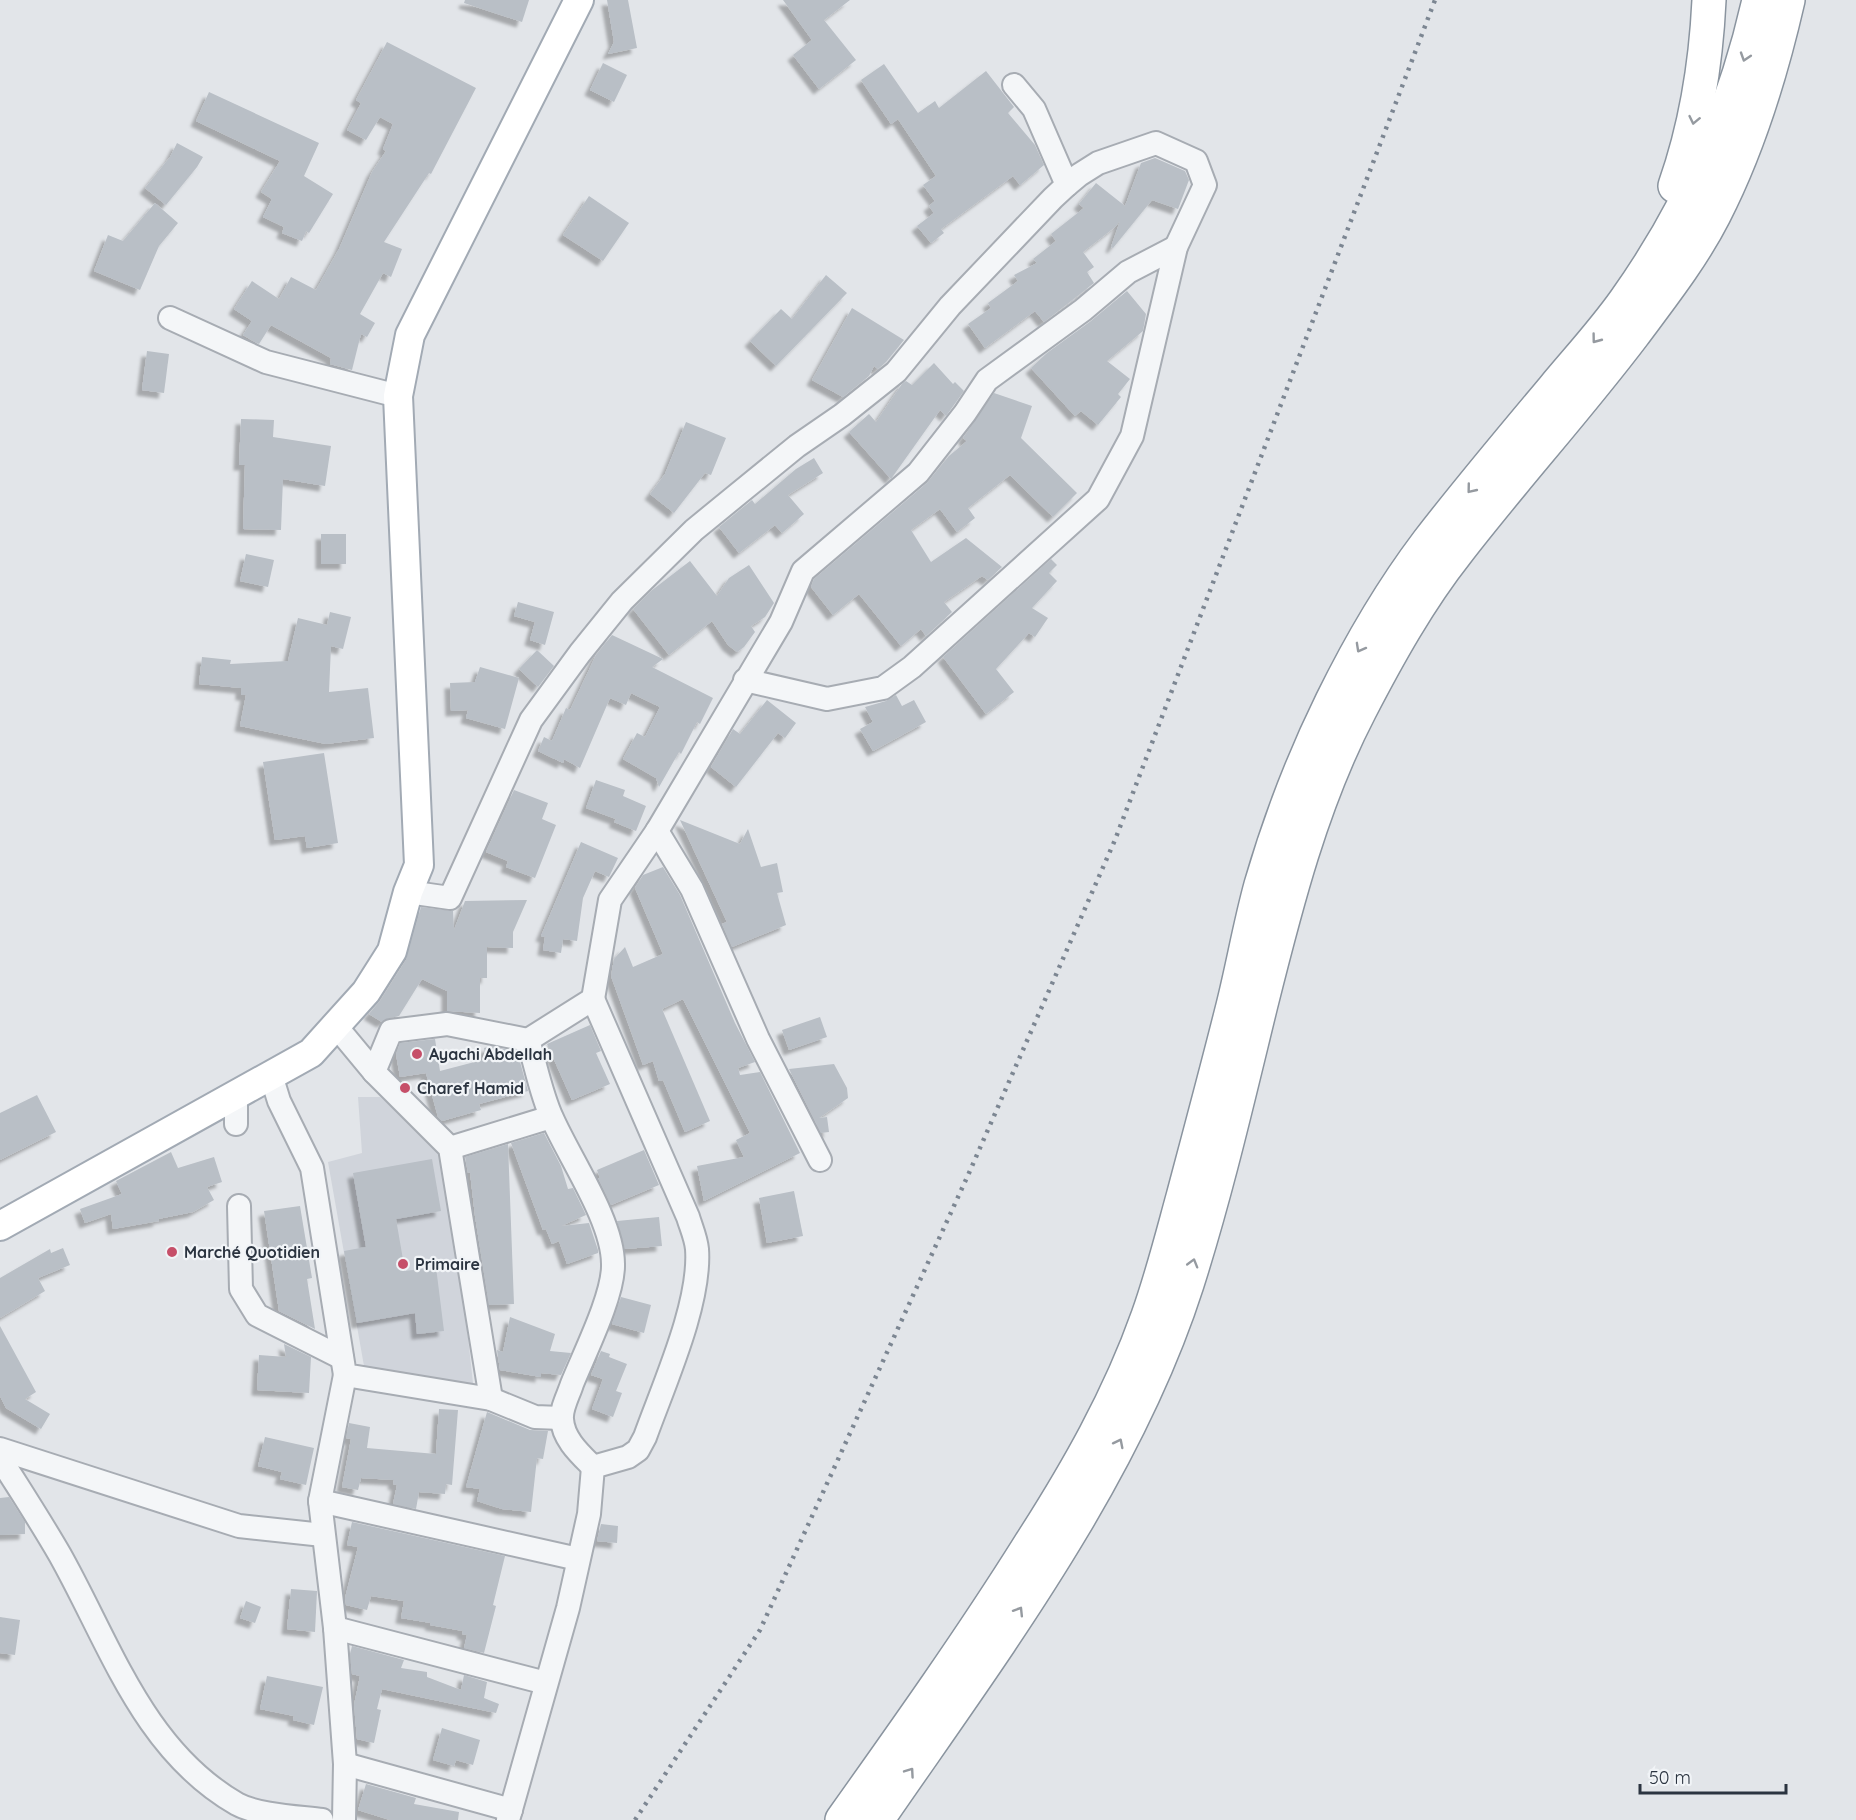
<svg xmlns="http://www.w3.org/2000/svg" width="1856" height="1820" viewBox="0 0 1856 1820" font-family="Quicksand,sans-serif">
	<defs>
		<filter id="shadow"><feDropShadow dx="-5.5" dy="5.5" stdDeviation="1.5" flood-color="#0004"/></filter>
	</defs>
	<rect width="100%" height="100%" fill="#e2e5e9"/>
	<path fill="#d0d4db" d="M358,1097H380L448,1157L475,1401L364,1366L328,1162L362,1153Z"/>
	<g fill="#b9bfc6" filter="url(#shadow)">
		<path d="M465,0H529L522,22L464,3Z"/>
		<path d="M607,0H628L637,48L608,54L614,42Z"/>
		<path d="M783,0H850L824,20L856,60L819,89L793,55L812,40Z"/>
		<path d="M387,42L476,88L431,174L429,173L384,242L402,249L391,277L383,273L360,314L375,323L367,337L361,334L352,370L330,364L331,358L271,325L259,344L253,341L243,335L252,321L234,309L252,281L279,299L291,277L316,290L339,249L372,172L386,151L383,149L393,124L380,117L366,140L347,130L361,103L356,100Z"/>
		<path d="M603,63L627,75L614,102L590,90Z"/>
		<path d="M884,64L918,113L935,101L939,108L986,71L1014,107L1008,113L1035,145L1044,165L1020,185L1013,176L941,229L944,233L931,243L917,226L934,213L929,206L935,201L923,185L936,176L898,119L891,124L861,80Z"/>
		<path d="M209,92L319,143L304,176L333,194L309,233L306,231L302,241L282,233L284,227L263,217L272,199L261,192L280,161L196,121Z"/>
		<path d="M177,143L203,157L197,167L166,205L145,188L170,157Z"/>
		<path d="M1155,158L1185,171L1189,180L1178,209L1152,200L1113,248L1111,247L1120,221L1115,227L1083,252L1094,267L1087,272L1094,283L1044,322L1035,311L985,348L968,324L991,308L988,303L1018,281L1014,275L1037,263L1033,259L1056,241L1051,234L1084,208L1079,204L1096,183L1125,206L1141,163Z"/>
		<path d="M589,196L629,223L603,261L563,235Z"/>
		<path d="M155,203L178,223L159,246L140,290L94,271L108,235L123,241Z"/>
		<path d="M826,275L847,293L776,366L750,341L781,309L792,319Z"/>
		<path d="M1127,291L1146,314L1143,331L1107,361L1130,379L1118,394L1121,397L1098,425L1081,411L1075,416L1031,368L1047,353L1091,321Z"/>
		<path d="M852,308L904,340L886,362L878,369L874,366L869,376L843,397L812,380Z"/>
		<path d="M147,351L169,354L164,393L142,390Z"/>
		<path d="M934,363L953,384L955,382L964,391L946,416L940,410L891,479L849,432L869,414L876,422L902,384L906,381L912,385Z"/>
		<path d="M994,393L1032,406L1021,438L1077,493L1053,517L1010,475L968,508L975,518L957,532L940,509L911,530L931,562L966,538L1002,567L988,580L982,576L944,602L952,612L926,636L921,629L901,646L859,594L833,615L811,587L814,579L927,483L949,456L967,441L963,438Z"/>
		<path d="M241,419L274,420L273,437L331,446L325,486L283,479L281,530L243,529L245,465H239Z"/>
		<path d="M686,422L726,438L711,475L705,473L674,513L650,494L665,474Z"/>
		<path d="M814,458L823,473L788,495L804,514L782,533L775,525L739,553L719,527L752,500L755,504L796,469Z"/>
		<rect x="321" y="534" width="25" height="30"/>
		<path d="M246,554L274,560L268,587L240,581Z"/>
		<path d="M1051,559L1057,565L1049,573L1057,581L1032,608L1048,618L1035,637L1029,633L996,669L1014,692L986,714L943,657Z"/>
		<path d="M690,561L717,596L729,578L749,565L774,603L765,617L751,626L755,632L744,647L737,652L728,645L712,621L669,655L633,609L651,591Z"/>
		<path d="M518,602L554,612L545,645L530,640L535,622L514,616Z"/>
		<path d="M330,612L351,617L343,649L331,646L329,692L368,688L374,738L326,744L240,726L246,695H241V688L199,684L202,657L231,660L230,664L288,661L298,618L327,625Z"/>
		<path d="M612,635L663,659L652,667L713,698L700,724L697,722L681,754L679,752L659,787L656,778L623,759L637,733L645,737L660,707L631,693L626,705L610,698L580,768L564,759L563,763L538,751L544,737L552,741L566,708L570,710L596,655Z"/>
		<path d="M537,650L554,666L538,687L519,669Z"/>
		<path d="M480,667L519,678L505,729L466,718L468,710L451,711L450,683L475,682Z"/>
		<path d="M896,695L902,706L914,700L926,722L873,751L860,729L873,722L865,707L886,701Z"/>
		<path d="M767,700L796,723L785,738L778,733L736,787L711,767L733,729L740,734Z"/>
		<path d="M324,753L338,843L307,848L305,836L275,840L263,762Z"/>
		<path d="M596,780L625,790L623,796L646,806L636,831L614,822L616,819L586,808Z"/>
		<path d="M514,790L548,803L542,819L556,825L535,878L506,867L508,861L486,852Z"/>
		<path d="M680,820L740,844L748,829L761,867L777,863L783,892L777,893L786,925L732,947L722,924L727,922Z"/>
		<path d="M581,842L618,858L609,877L595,871L583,898L577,941L563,939L561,953L543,950L545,937L541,936Z"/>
		<path d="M663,867L680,895L735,1023L755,1062L738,1068L740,1075L760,1072L800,1153L704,1201L697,1166L744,1157L736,1140L750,1133L683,999L662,1009L710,1121L685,1132L663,1080L659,1081L653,1061L643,1065L611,976L614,959L625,947L633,967L663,954L635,888L643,875Z"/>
		<path d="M527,900L513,932V948L487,947V978H480V1013L447,1011V991L422,979L399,1016L389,1018L382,1022L369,1014L380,1001L406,960L421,907L453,911L454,930L465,901Z"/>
		<path d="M820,1017L827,1037L789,1050L782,1030Z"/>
		<path d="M590,1025L601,1051L596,1053L610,1084L572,1100L547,1044Z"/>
		<path d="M435,1039L440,1071L486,1059L484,1048L491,1046L513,1051V1057L519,1058L528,1091L479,1104L481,1110L442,1121L438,1117L426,1073L400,1077L396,1054L400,1043Z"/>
		<path d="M834,1064L847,1088L848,1098L819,1118L827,1117L829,1132L821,1133L789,1069Z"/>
		<path d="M37,1095L56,1132L0,1160V1113Z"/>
		<path d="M544,1133L561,1166L568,1189L573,1188L586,1215L561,1226L589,1223L598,1250V1253L567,1264L559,1241L552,1244L546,1229L543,1230L511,1143Z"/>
		<path d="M508,1144L514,1304L489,1305L475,1216L470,1172L468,1173L465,1157Z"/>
		<path d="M644,1150L659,1185L611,1205L598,1178H600L597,1170Z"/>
		<path d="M171,1152L178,1168L214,1157L222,1182L207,1187L214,1200L193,1212L158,1219L159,1221L113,1229L111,1214L85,1223L80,1209L122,1194L116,1181Z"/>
		<path d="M432,1159L441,1211L396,1219L405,1271L436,1267L444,1331L417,1334L415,1313L357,1323L344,1251L366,1247L353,1173Z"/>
		<path d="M794,1191L803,1236L767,1243L759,1198Z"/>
		<path d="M300,1206L312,1278L307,1279L315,1329L279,1311L264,1211Z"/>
		<path d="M659,1217L662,1246L625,1249L617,1221Z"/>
		<path d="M63,1248L70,1265L38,1278L45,1291L0,1318V1278L50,1249L51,1253Z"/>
		<path d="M621,1297L651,1305L644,1333L612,1324Z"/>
		<path d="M510,1317L555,1334L550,1351L571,1353L561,1375L541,1373V1377L500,1370L497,1350L503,1352Z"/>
		<path d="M0,1326L36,1392L25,1399L50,1414L41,1429L6,1408L0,1396Z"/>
		<path d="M284,1344L311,1357L309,1393L257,1390L259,1355L286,1357Z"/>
		<path d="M601,1351L610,1354L609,1357L627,1364L616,1391L622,1393L613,1417L592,1409L603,1379L591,1375Z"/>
		<path d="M439,1409L458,1410L452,1485L446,1484L445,1494L419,1492L416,1509L393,1504L397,1485L393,1484L394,1480L361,1478L358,1490L342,1487L351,1439L346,1438L349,1423L370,1427L367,1448L436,1454Z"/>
		<path d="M487,1412L530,1430L548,1431L543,1459L537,1458L531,1512L502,1509L477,1501L480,1489L466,1487Z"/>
		<path d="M265,1437L314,1448L306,1485L280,1479L282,1472L258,1466Z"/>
		<path d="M9,1497L25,1522V1534L0,1535V1498Z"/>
		<path d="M352,1522L505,1556L493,1605L496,1606L484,1653L464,1648L467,1635L462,1634L463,1631L430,1625L431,1623L401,1618L404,1601L371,1596L367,1610L346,1605L345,1598L358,1547L347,1545Z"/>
		<path d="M601,1524L618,1526L617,1543L597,1541Z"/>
		<path d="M291,1589L317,1591L315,1632L287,1629Z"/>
		<path d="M246,1601L261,1607L255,1623L240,1618Z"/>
		<path d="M0,1617L20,1620L15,1655L0,1653Z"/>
		<path d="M352,1646L404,1660L401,1668L427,1672V1677L461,1690L464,1675L487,1682L484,1698L499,1704L496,1713L382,1689L377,1709L381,1710L374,1743L357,1739L354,1705L360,1676L352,1674L350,1654Z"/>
		<path d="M267,1676L323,1687L314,1725L293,1720L294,1716L260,1709Z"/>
		<path d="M442,1728L480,1740L473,1765L456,1760L454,1766L433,1760Z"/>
		<path d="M366,1784L416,1798L414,1804L459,1812L458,1820H390L358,1810Z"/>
	</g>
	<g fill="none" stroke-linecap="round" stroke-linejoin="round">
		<g stroke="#a7acb3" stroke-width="26">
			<g id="minor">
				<path d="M1014,85L1034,109L1067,185"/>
				<path d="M170,318L266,362L398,396"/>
				<path d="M657,831L692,889L758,1039L820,1160"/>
				<path d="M408,892L450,898L531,720L580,653L622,601L694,530L738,494L797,446L842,415L896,372L950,306L1053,198L1067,185L1079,175L1098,163L1156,143L1196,161L1205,185L1176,247L1132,436L1098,499L912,667L883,688L827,699L745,680"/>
				<path d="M335,1025L374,1072L391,1031L447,1024L528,1040"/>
				<path d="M374,1072L450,1148L491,1399"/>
				<path d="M271,1075L279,1101L312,1168L345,1375L491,1399L535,1417L561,1418"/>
				<path d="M236,1095V1124"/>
				<path d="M450,1148L551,1117"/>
				<path d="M239,1206L241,1289L257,1315L342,1358"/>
				<path d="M0,1449L239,1526L323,1535"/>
				<path d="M0,1458C20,1490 41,1522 60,1555C110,1644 143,1750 237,1804C257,1815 298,1817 322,1820"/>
				<path d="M593,1467C580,1454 563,1439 562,1419C561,1408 569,1394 572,1384C584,1354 614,1295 613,1264C613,1221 570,1159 552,1118C541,1094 536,1066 528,1040L593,999L610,900L657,831L781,622L803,571L918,473L965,413L987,380L1083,310L1128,272L1176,247"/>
				<path d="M320,1501L578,1559"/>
				<path d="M335,1628L546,1683"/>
				<path d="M345,1764L511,1810"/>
				<path d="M344,1820L345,1764L335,1628L320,1501L345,1375"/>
				<path d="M508,1820L568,1608L589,1514L593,1467L628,1457L638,1450L645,1437C664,1384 701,1303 697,1249C696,1238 691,1227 688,1217L593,999"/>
			</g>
		</g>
		<g stroke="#a2aab4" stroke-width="32">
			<path id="major" d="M0,1226L311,1053L366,992L392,951L408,892L419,865L398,396L410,335L579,0"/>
		</g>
		<g stroke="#8a949f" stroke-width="36">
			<g id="highway">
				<path d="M1675,186C1696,126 1706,64 1709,0"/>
				<path d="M842,1820C906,1730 970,1640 1029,1546C1076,1473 1119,1398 1148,1316C1162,1277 1172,1237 1183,1197C1200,1133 1217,1070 1233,1006C1243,966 1250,925 1261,885C1279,823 1303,760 1332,701C1359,646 1391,591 1428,542C1468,490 1511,439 1553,389C1577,360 1603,332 1625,301C1689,211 1735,108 1759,0"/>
				<path d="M877,1820C991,1654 1125,1478 1187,1284C1216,1193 1238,1098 1261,1004C1286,904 1312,802 1360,710C1388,656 1419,600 1457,552C1514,478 1577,409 1633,335C1662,296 1692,258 1714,215C1749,147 1771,74 1788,0"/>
			</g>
		</g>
		<use href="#minor" stroke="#f4f6f8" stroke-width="22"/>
		<use href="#major" stroke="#fff" stroke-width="28"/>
		<use href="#highway" stroke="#fff" stroke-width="33"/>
		<path stroke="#7c8692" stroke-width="4.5" stroke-dasharray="3 6" stroke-linecap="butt" d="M635,1820L760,1630L969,1173L1115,840L1435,0"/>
	</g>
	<defs><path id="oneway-chevron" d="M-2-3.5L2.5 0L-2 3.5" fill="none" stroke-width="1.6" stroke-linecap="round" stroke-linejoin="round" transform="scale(1.5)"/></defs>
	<g stroke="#959aa0">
		<use href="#oneway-chevron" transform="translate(1745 57) rotate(108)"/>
		<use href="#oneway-chevron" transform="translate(1694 120) rotate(102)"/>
		<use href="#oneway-chevron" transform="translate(1596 339) rotate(127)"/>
		<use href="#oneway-chevron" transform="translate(1471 489) rotate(129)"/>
		<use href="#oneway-chevron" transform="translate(1360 648) rotate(119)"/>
		<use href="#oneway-chevron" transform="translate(1193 1263) rotate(-74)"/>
		<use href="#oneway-chevron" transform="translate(1119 1443) rotate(-63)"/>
		<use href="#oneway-chevron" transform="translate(1019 1611) rotate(-58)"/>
		<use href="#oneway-chevron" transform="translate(910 1772) rotate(-55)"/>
	</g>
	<g fill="#c64f69" stroke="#f1f4f7" stroke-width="2">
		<circle cx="417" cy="1054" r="6"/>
		<circle cx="405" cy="1088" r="6"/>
		<circle cx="172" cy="1252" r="6"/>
		<circle cx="403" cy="1264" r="6"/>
	</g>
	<g text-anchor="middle" stroke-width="4.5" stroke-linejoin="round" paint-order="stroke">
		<g font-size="16" font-weight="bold" fill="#2b3440" stroke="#f1f4f7" text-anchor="start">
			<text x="429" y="1060">Ayachi Abdellah</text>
			<text x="417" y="1094">Charef Hamid</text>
			<text x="184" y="1258">Marché Quotidien</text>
			<text x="415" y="1270">Primaire</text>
		</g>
	</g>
	<path d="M1640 1784v9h146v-9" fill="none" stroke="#2b3440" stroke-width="3"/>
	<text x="1649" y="1784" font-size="18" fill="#2b3440" stroke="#f1f4f7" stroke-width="4.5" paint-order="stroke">50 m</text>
</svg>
